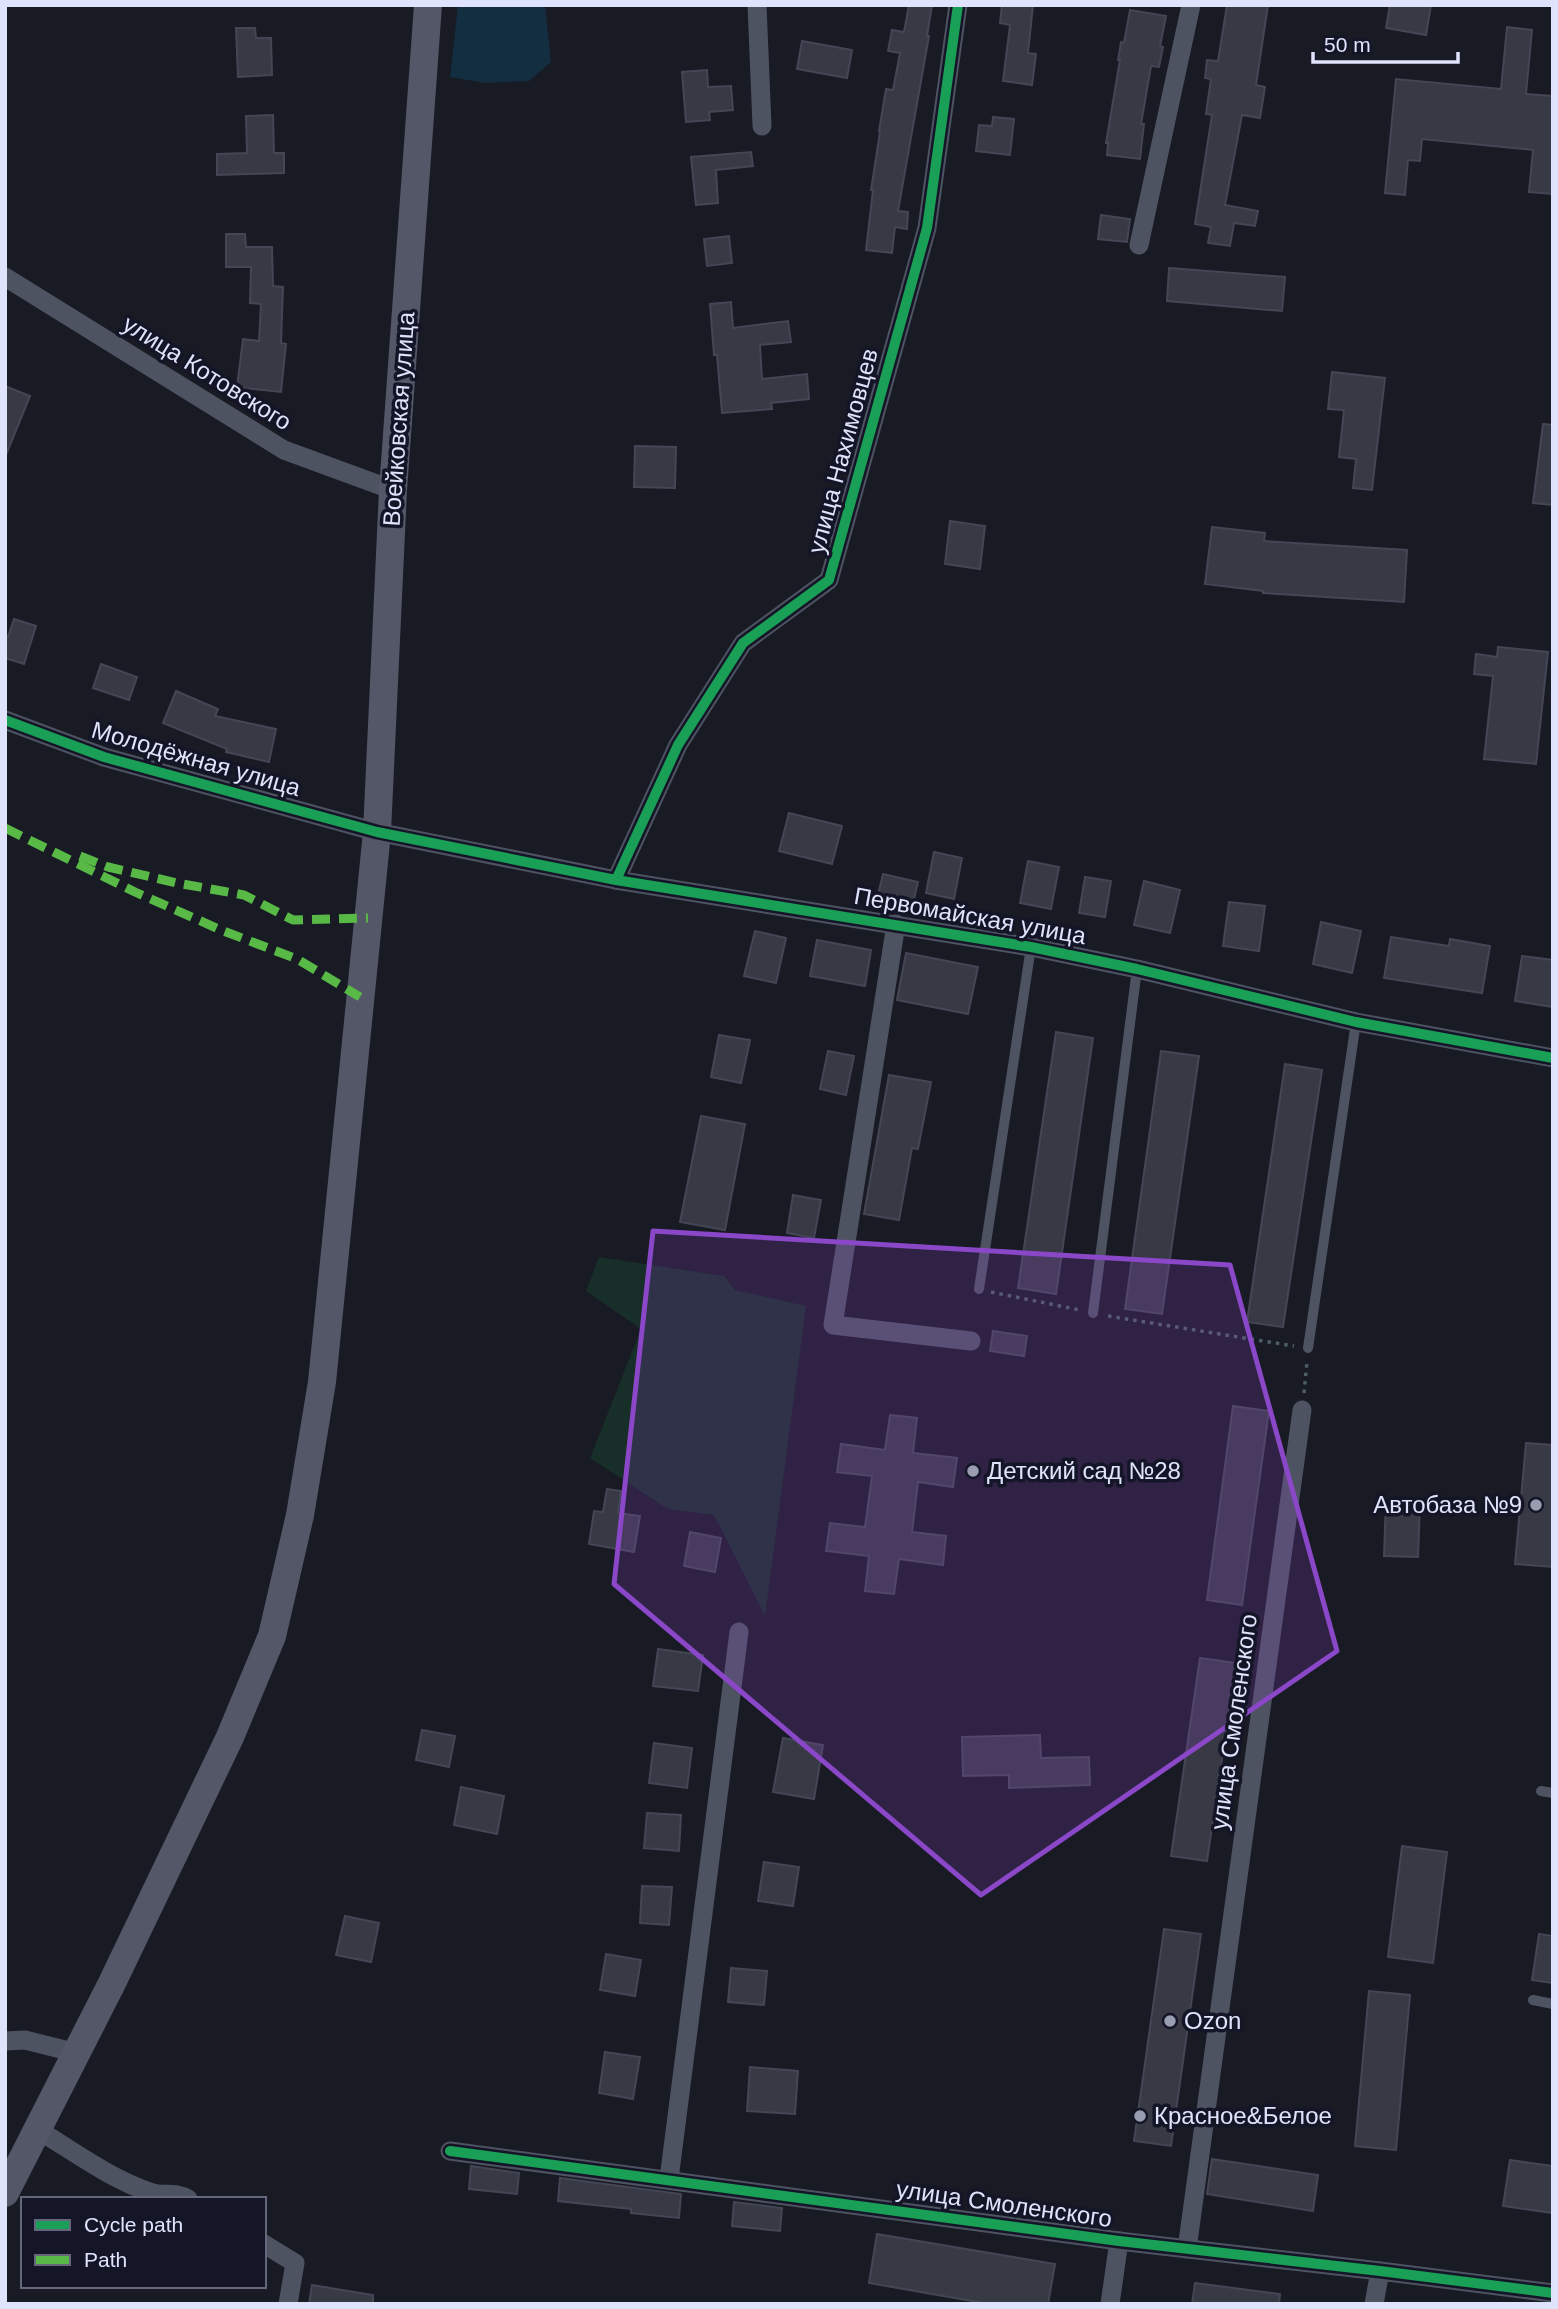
<svg xmlns="http://www.w3.org/2000/svg" width="1558" height="2309" viewBox="0 0 1558 2309" font-family="Helvetica,sans-serif">
	<rect width="100%" height="100%" fill="#181a24"/>
	<path fill="#182e29" d="M599,1257L724,1276L735,1290L806,1306L765,1616L714,1515L668,1509L590,1458L641,1329L586,1291Z"/>
	<path fill="#132e40" d="M458,5H545L551,62L529,81L485,83L450,77Z"/>
	<g fill="#373945" stroke="#444655" stroke-width="2">
		<path d="M909,5H932L927,36H929L898,211L908,212L907,229L895,227L892,253L866,250L873,190H871L880,132L879,131L886,89L893,90L900,53L888,51L892,30L904,32Z"/>
		<path d="M1002,5H1033L1028,53L1036,54L1032,85L1003,81L1010,25L1000,23Z"/>
		<path d="M1227,5H1268L1256,85L1265,87L1260,118L1242,115L1225,205L1258,211L1255,226L1234,223L1230,246L1208,243L1211,227L1195,224L1212,115L1206,114L1211,79L1205,78L1207,60L1218,61Z"/>
		<path d="M1390,5H1431L1426,35L1386,28Z"/>
		<path d="M1130,10L1166,16L1160,46L1163,47L1159,67L1151,66L1141,124H1144L1140,159L1107,155L1108,143H1106L1120,60H1118L1121,42L1124,43Z"/>
		<path d="M1507,27L1532,30L1526,94L1553,96V194L1529,192L1533,150L1422,139L1420,161L1408,160L1405,195L1385,193L1396,79L1501,89Z"/>
		<path d="M236,28H255L256,38H271L272,75L238,77Z"/>
		<path d="M802,41L852,50L847,78L797,69Z"/>
		<path d="M707,70L708,87L731,86L733,110L709,112L710,120L686,122L682,72Z"/>
		<path d="M273,115L274,153H284V173L217,175V154L247,153L246,116Z"/>
		<path d="M993,117L1014,119L1010,155L976,151L979,125L992,126Z"/>
		<path d="M751,152L753,166L716,170L718,203L696,205L691,157Z"/>
		<path d="M1101,215L1130,219L1127,242L1098,239Z"/>
		<path d="M226,234H245L246,247H272L273,286L283,287L281,343L286,344L281,392L237,387L243,339L259,341L261,304L250,303L251,267H226Z"/>
		<path d="M729,236L732,263L707,266L704,239Z"/>
		<path d="M1169,268L1285,277L1282,311L1167,301Z"/>
		<path d="M731,302L733,328L788,321L791,342L760,345L762,379L807,374L809,399L771,403L772,409L722,413L717,355H714L710,304Z"/>
		<path d="M1332,372L1385,378L1372,490L1353,488L1356,459L1339,457L1344,410L1328,409Z"/>
		<path d="M5,386L30,396L6,455H5Z"/>
		<path d="M1543,424L1553,425V505L1533,503Z"/>
		<path d="M635,446L676,447L675,488L634,487Z"/>
		<path d="M950,521L985,526L980,569L945,564Z"/>
		<path d="M1212,527L1265,533L1264,541L1407,550L1404,602L1263,593V591L1205,584Z"/>
		<path d="M14,619L36,626L24,664L5,658V636L8,637Z"/>
		<path d="M1498,647L1548,652L1536,764L1484,759L1493,676L1474,674L1476,654L1497,657Z"/>
		<path d="M101,664L137,677L129,700L93,688Z"/>
		<path d="M176,691L218,709L215,716L276,729L269,762L226,752L227,749L163,723Z"/>
		<path d="M789,813L842,826L832,864L779,851Z"/>
		<path d="M934,852L962,858L954,899L926,893Z"/>
		<path d="M1028,861L1059,867L1051,909L1020,903Z"/>
		<path d="M883,874L918,882L912,907L877,899Z"/>
		<path d="M1085,877L1111,881L1105,917L1079,913Z"/>
		<path d="M1144,881L1180,890L1170,933L1134,925Z"/>
		<path d="M1229,902L1265,906L1259,951L1223,946Z"/>
		<path d="M1321,922L1361,931L1352,973L1313,964Z"/>
		<path d="M755,931L786,938L776,983L744,976Z"/>
		<path d="M1391,937L1449,946L1450,939L1490,946L1482,993L1384,978Z"/>
		<path d="M817,940L871,950L865,986L810,976Z"/>
		<path d="M906,953L978,967L968,1014L897,1000Z"/>
		<path d="M1522,956L1553,960V1007L1515,1001Z"/>
		<path d="M1056,1032L1093,1038L1056,1294L1018,1288Z"/>
		<path d="M719,1035L750,1040L741,1083L711,1077Z"/>
		<path d="M828,1051L854,1056L846,1095L820,1089Z"/>
		<path d="M1161,1051L1199,1056L1162,1314L1125,1309Z"/>
		<path d="M1285,1064L1322,1070L1283,1327L1247,1322Z"/>
		<path d="M889,1075L931,1082L918,1149L912,1148L899,1220L864,1214Z"/>
		<path d="M701,1116L745,1124L725,1230L680,1222Z"/>
		<path d="M793,1195L821,1200L814,1238L787,1233Z"/>
		<path d="M993,1331L1027,1336L1024,1356L990,1351Z"/>
		<path d="M1233,1406L1269,1411L1242,1605L1207,1600Z"/>
		<path d="M890,1415L917,1418L913,1453L957,1458L953,1487L918,1482L912,1532L946,1536L943,1565L899,1559L894,1594L865,1591L869,1556L826,1551L830,1523L865,1527L872,1476L837,1472L841,1444L885,1450Z"/>
		<path d="M1526,1443L1553,1445V1567L1515,1564Z"/>
		<path d="M607,1489L621,1491L618,1513L640,1516L634,1552L589,1544L594,1511L603,1512Z"/>
		<path d="M1386,1500L1420,1501L1418,1557L1384,1556Z"/>
		<path d="M690,1532L721,1538L715,1572L684,1566Z"/>
		<path d="M658,1649L703,1655L698,1691L653,1686Z"/>
		<path d="M1200,1658L1236,1663L1207,1861L1171,1856Z"/>
		<path d="M422,1730L455,1736L449,1767L416,1760Z"/>
		<path d="M1040,1735L1041,1758L1089,1757L1090,1785L1009,1788V1775L963,1776L962,1737Z"/>
		<path d="M783,1738L823,1745L814,1799L773,1792Z"/>
		<path d="M654,1743L692,1748L687,1788L649,1783Z"/>
		<path d="M461,1787L504,1796L497,1834L454,1825Z"/>
		<path d="M647,1813L681,1815L679,1851L644,1848Z"/>
		<path d="M1402,1846L1447,1852L1433,1963L1388,1957Z"/>
		<path d="M764,1862L799,1867L793,1906L758,1901Z"/>
		<path d="M642,1886L672,1887L669,1925L640,1923Z"/>
		<path d="M345,1916L379,1923L371,1962L336,1955Z"/>
		<path d="M1164,1929L1201,1934L1171,2146L1134,2141Z"/>
		<path d="M1539,1934L1553,1936V1983L1532,1980Z"/>
		<path d="M606,1954L641,1960L635,1996L600,1990Z"/>
		<path d="M731,1968L767,1971L764,2005L728,2002Z"/>
		<path d="M1369,1991L1410,1995L1396,2150L1355,2146Z"/>
		<path d="M605,2052L640,2057L633,2099L599,2093Z"/>
		<path d="M750,2067L798,2071L795,2114L747,2111Z"/>
		<path d="M1212,2159L1318,2175L1313,2211L1207,2194Z"/>
		<path d="M1510,2160L1553,2166V2213L1503,2206Z"/>
		<path d="M471,2166L519,2173L517,2194L469,2189Z"/>
		<path d="M560,2178L681,2194L679,2218L631,2213V2209L558,2201Z"/>
		<path d="M734,2202L782,2208L780,2231L732,2226Z"/>
		<path d="M877,2234L1055,2264L1048,2304H989L869,2283Z"/>
		<path d="M1195,2283L1280,2294L1279,2304H1192Z"/>
		<path d="M312,2285L373,2295V2304H309Z"/>
	</g>
	<g fill="none" stroke-linecap="round" stroke-linejoin="round">
		<g stroke="#4e5e65" stroke-width="3.5" stroke-dasharray="3.5 5" stroke-linecap="butt">
			<path d="M991,1292L1080,1310"/>
			<path d="M1108,1316L1294,1346"/>
			<path d="M1304,1393L1307,1362"/>
		</g>
		<g stroke="#4e5362" stroke-width="10">
			<path d="M979,1289L1031,947"/>
			<path d="M1093,1313L1137,969"/>
			<path d="M1308,1348L1356,1022"/>
			<path d="M1541,1791L1553,1793"/>
			<path d="M1533,2000L1553,2004"/>
		</g>
		<g stroke="#4e5362" stroke-width="19">
			<path d="M757,5L762,126"/>
			<path d="M1139,245L1191,5"/>
			<path d="M5,277L284,450L393,490"/>
			<path d="M5,720L104,757L377,832L616,880L1031,947L1137,969L1356,1022L1553,1058"/>
			<path d="M616,880L678,745L743,643L829,580L927,228L958,5"/>
			<path d="M896,924L833,1325L971,1341"/>
			<path d="M5,2041L25,2040L77,2053"/>
			<path d="M38,2130C73,2151 112,2180 150,2192C163,2197 176,2191 188,2199"/>
			<path d="M450,2151L1119,2241L1380,2271L1553,2293"/>
			<path d="M669,2179L739,1632"/>
			<path d="M264,2244L295,2263L288,2304"/>
			<path d="M1187,2249L1302,1410"/>
			<path d="M1110,2304L1119,2241"/>
			<path d="M1374,2304L1380,2271"/>
		</g>
		<path stroke="#535768" stroke-width="28" d="M5,2193L112,1983L230,1737L272,1636L300,1515L322,1382L377,832L393,490L428,5"/>
		<g stroke="#58b947" stroke-width="9" stroke-dasharray="18 9" stroke-linecap="butt">
			<path d="M5,828L135,892L221,930L297,959L360,997"/>
			<path d="M80,856L108,867L177,883L244,895L293,920L368,918"/>
		</g>
		<g stroke="#141628" stroke-width="15">
			<g id="cycleway">
				<path d="M5,720L104,757L377,832L616,880L1031,947L1137,969L1356,1022L1553,1058"/>
				<path d="M616,880L678,745L743,643L829,580L927,228L958,5"/>
				<path d="M450,2151L1119,2241L1380,2271L1553,2293"/>
			</g>
		</g>
		<use href="#cycleway" stroke="#1a9f57" stroke-width="10"/>
	</g>
	<path fill="#8a47c8" fill-opacity="0.2" stroke="#8a47c8" stroke-width="5" stroke-linejoin="round" d="M653,1231L1230,1265L1337,1651L981,1895L614,1584Z"/>
	<g fill="#999db0" stroke="#141628" stroke-width="2.5">
		<circle cx="973" cy="1471" r="7"/>
		<circle cx="1536" cy="1505" r="7"/>
		<circle cx="1170" cy="2021" r="7"/>
		<circle cx="1140" cy="2116" r="7"/>
	</g>
	<g text-anchor="middle" stroke-width="7" stroke-linejoin="round" paint-order="stroke">
		<g font-size="24" fill="#dfe3fb" stroke="#141628">
			<text transform="translate(207 373) rotate(32)" y="8">улица Котовского</text>
			<text transform="translate(399 419) rotate(-86)" y="8">Воейковская улица</text>
			<text transform="translate(843 451) rotate(-75)" y="8">улица Нахимовцев</text>
			<text transform="translate(196 759) rotate(16)" y="8">Молодёжная улица</text>
			<text transform="translate(970 916) rotate(10)" y="8">Первомайская улица</text>
			<text transform="translate(1234 1722) rotate(-82)" y="8">улица Смоленского</text>
			<text transform="translate(1004 2204) rotate(8)" y="8">улица Смоленского</text>
		</g>
		<g font-size="24" fill="#dfe3fb" stroke="#141628" text-anchor="start">
			<text x="987" y="1479">Детский сад №28</text>
			<text x="1522" y="1513" text-anchor="end">Автобаза №9</text>
			<text x="1184" y="2029">Ozon</text>
			<text x="1154" y="2124">Красное&amp;Белое</text>
		</g>
	</g>
	<rect width="1558" height="2309" fill="none" stroke="#dfe3fb" stroke-width="14"/>
	<rect x="21" y="2197" width="245" height="91" fill="#141628" stroke="#65687c" stroke-width="2"/>
	<rect x="35" y="2220" width="35" height="10" fill="#1a9f57" stroke="#65687c" stroke-width="2"/>
	<text x="84" y="2232" font-size="21" fill="#dfe3fb">Cycle path</text>
	<rect x="35" y="2255" width="35" height="10" fill="#58b947" stroke="#65687c" stroke-width="2"/>
	<text x="84" y="2267" font-size="21" fill="#dfe3fb">Path</text>
	<path d="M1313 52v10h145v-10" fill="none" stroke="#dfe3fb" stroke-width="3.5"/>
	<text x="1324" y="52" font-size="21" fill="#dfe3fb" stroke="#141628" stroke-width="5" paint-order="stroke">50 m</text>
</svg>
